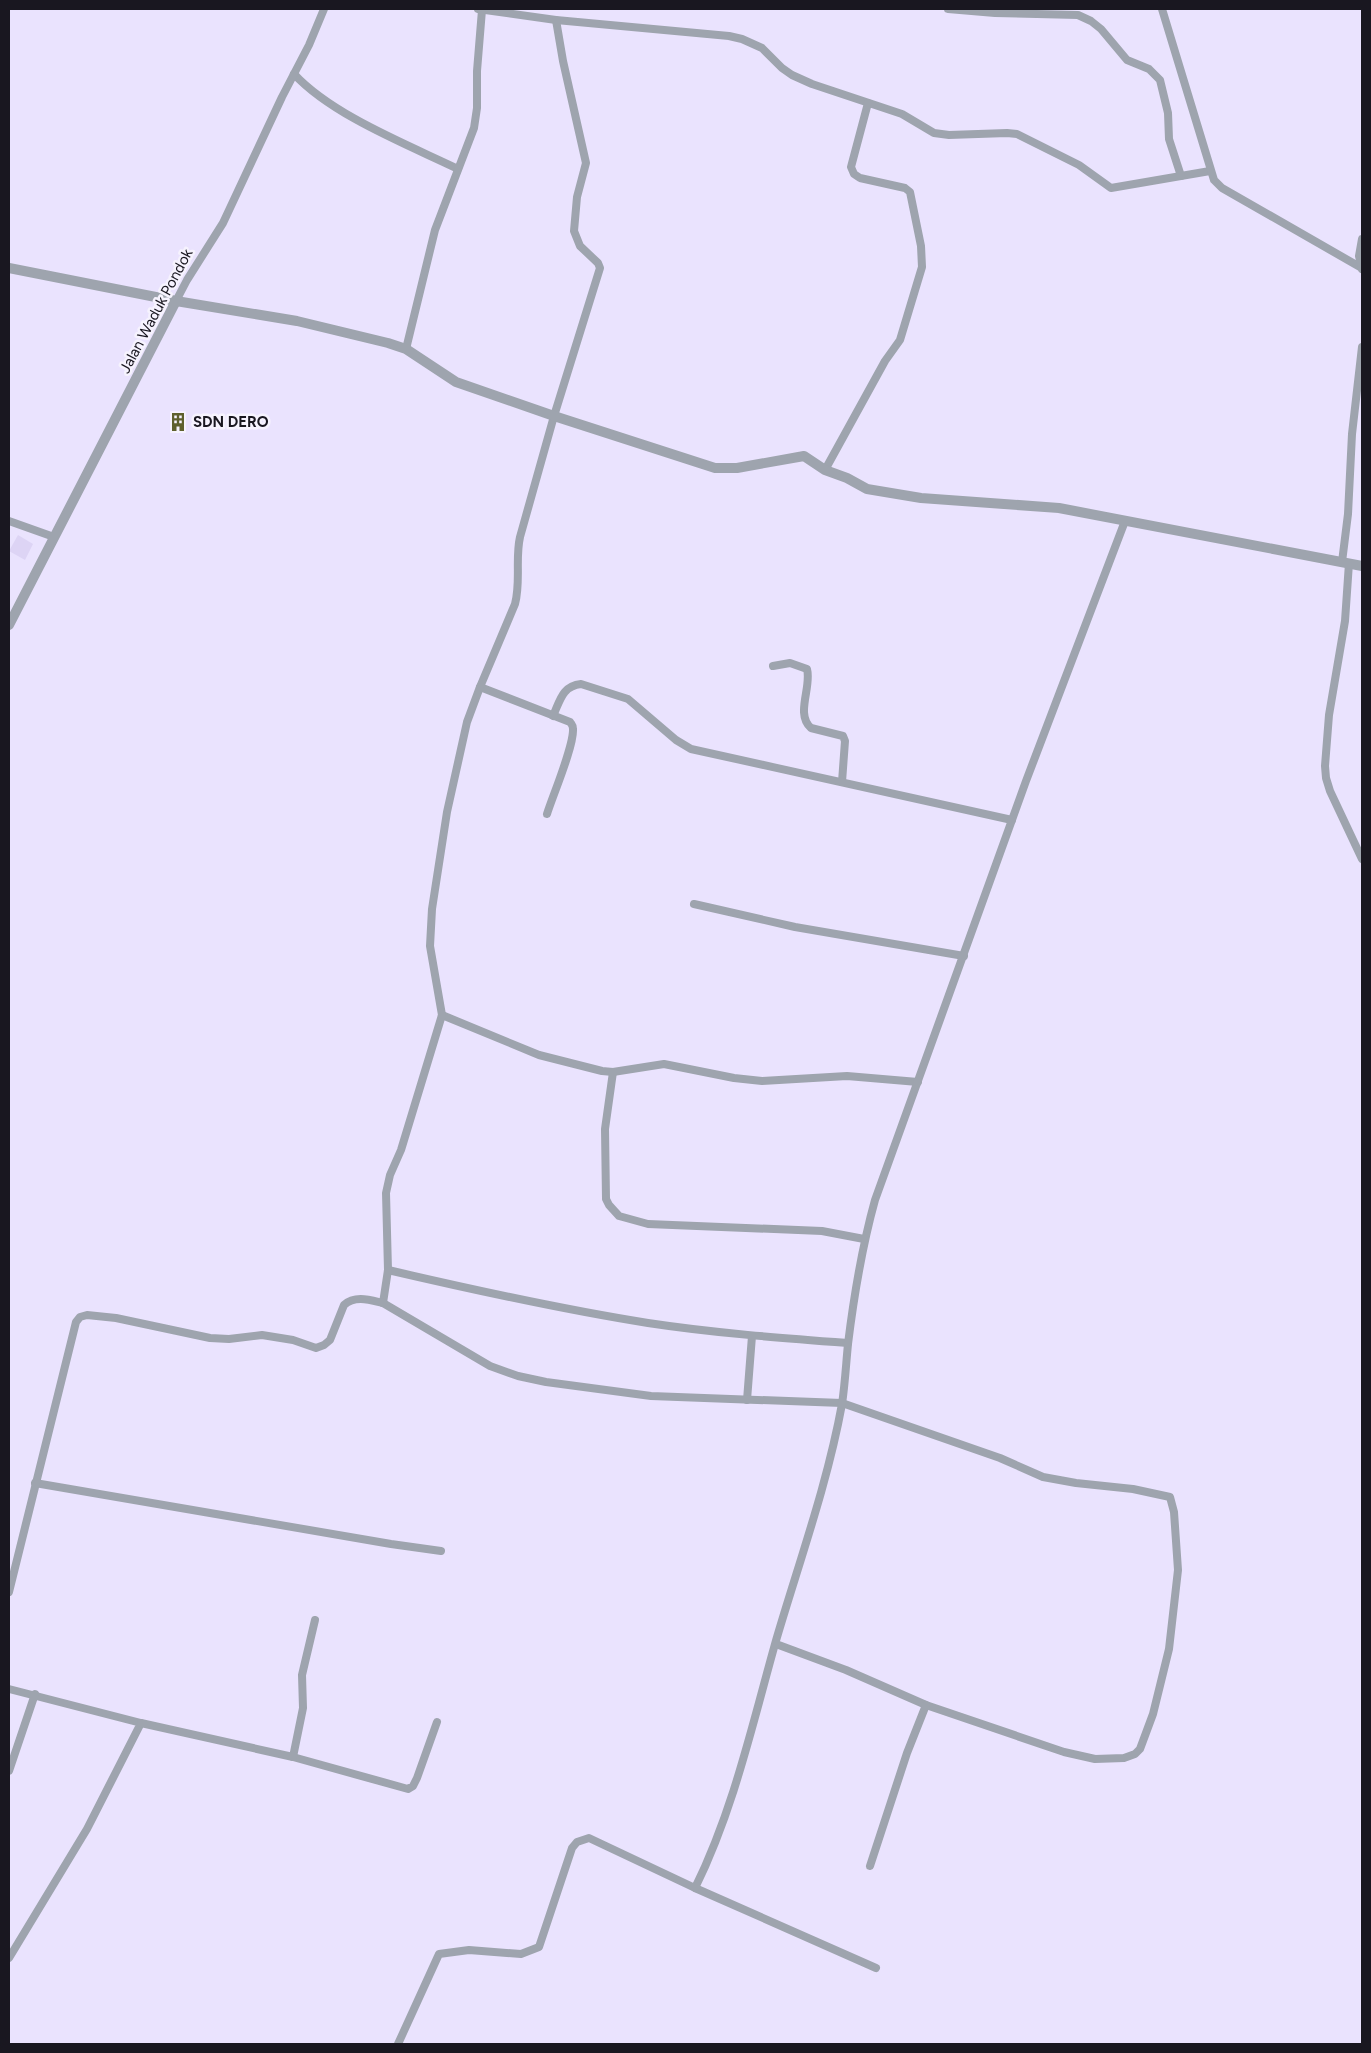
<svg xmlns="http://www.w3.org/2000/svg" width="1371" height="2053" viewBox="0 0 1371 2053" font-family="Figtree,sans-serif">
	<rect width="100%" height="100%" fill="#eae3fe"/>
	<path fill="#ddd4f5" d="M18,535L33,544L25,560L9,551Z"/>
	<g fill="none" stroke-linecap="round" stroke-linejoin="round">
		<g stroke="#9ea4ae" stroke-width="8">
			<path d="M478,9L556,20L729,36L742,39L762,48L782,68L792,75L812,84L902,114L934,133L949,135L1007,133L1017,134L1079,165L1111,188L1210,171"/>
			<path d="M948,9L995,13L1078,15L1091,21L1101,29L1127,60L1149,69L1160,80L1168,113L1169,139L1181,176"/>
			<path d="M1162,9L1214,180L1222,188L1360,267"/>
			<path d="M294,74C332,115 406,144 458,169"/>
			<path d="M1362,269L1359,256L1362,239"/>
			<path d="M176,301L187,280L223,223L282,97L309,45L324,9"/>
			<path d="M406,349L435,230L474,128L477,108V71L482,10"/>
			<path d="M825,470L885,361L900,340L922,267L921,246L910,192L905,188L860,178L854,174L851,167L868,103"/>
			<path d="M9,521L54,537"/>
			<path d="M1342,562L1348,514L1352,434L1362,347"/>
			<path d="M1349,563L1345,621L1329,715L1325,766L1326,778L1330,791L1362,859"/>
			<path d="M773,666L790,663L807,669C812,687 795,714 811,728L843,736L845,741L842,782"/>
			<path d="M480,687L570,722C572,725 573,725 573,729C574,746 553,795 547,814"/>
			<path d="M553,716C560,701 562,686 581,684L628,699L676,740L691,749L1012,820"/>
			<path d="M694,904L795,927L964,956"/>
			<path d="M442,1015L539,1055L602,1071L613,1072L664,1064L734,1078L762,1081L847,1076L918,1082"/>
			<path d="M613,1072L605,1129L606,1199L609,1205L619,1216L648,1224L822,1231L864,1239"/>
			<path d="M388,1270C474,1290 560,1309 648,1323C714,1333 781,1338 848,1343"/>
			<path d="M383,1303L388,1270L386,1193L390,1175L401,1150L442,1015L430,946L432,909L447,812L467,722L480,687L515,604C521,582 515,559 520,537L554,416L600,268L598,263L580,246L574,231L577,197L586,163L563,61L556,20"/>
			<path d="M747,1400L752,1336"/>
			<path d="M35,1483L391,1544L441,1551"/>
			<path d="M9,1592L76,1322L80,1317L87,1315L116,1318L210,1338L229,1339L262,1335L293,1340L316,1348L324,1345L330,1340L344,1305C355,1295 370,1300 383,1303L490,1366L518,1376L546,1382L651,1396L842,1403L1000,1458L1043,1477L1076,1483L1133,1489L1170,1497L1174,1512L1178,1570L1169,1649L1153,1714L1140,1749L1135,1754L1124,1758L1095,1759L1064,1752L926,1705L846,1670L776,1644"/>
			<path d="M9,1689L141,1723L87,1829L9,1958"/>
			<path d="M141,1723L293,1757L408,1789L413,1786L417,1778L437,1722"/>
			<path d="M293,1757L303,1708L302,1675L315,1620"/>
			<path d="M9,1771L35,1694"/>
			<path d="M870,1866L907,1753L926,1705"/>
			<path d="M695,1888L876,1968"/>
			<path d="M398,2044L439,1954L469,1950L521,1954L539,1947L572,1848L577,1842L589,1838L695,1888C733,1811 752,1726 775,1644C798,1565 827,1486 842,1404C845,1384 846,1364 848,1344C854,1295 862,1247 875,1200L1026,781L1125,521"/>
		</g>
		<g stroke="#9ea4ae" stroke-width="10">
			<path d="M9,268L176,301L297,321L388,343L406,349L456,382L554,416L715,468H737L804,456L825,470L847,478L867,489L921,498L1059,508L1362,566"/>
			<path d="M9,625L176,301"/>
		</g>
	</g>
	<defs>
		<g id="building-bare" transform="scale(1.5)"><path d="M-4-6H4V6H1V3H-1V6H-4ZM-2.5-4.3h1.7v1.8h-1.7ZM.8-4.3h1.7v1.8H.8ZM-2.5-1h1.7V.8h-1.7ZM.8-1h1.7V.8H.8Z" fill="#5e602d" stroke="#f6f3fe" stroke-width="2.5" paint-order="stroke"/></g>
	</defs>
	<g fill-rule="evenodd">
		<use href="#building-bare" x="178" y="422"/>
	</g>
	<g text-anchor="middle" stroke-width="5" stroke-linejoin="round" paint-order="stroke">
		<g font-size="15" fill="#191720" stroke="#f6f3fe">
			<text transform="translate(156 311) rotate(-62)" y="5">Jalan Waduk Pondok</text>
		</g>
		<g font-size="15" font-weight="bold" fill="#191720" stroke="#f6f3fe" text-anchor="start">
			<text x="193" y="427">SDN DERO</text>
		</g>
	</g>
	<rect width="1371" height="2053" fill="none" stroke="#191720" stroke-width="20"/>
</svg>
